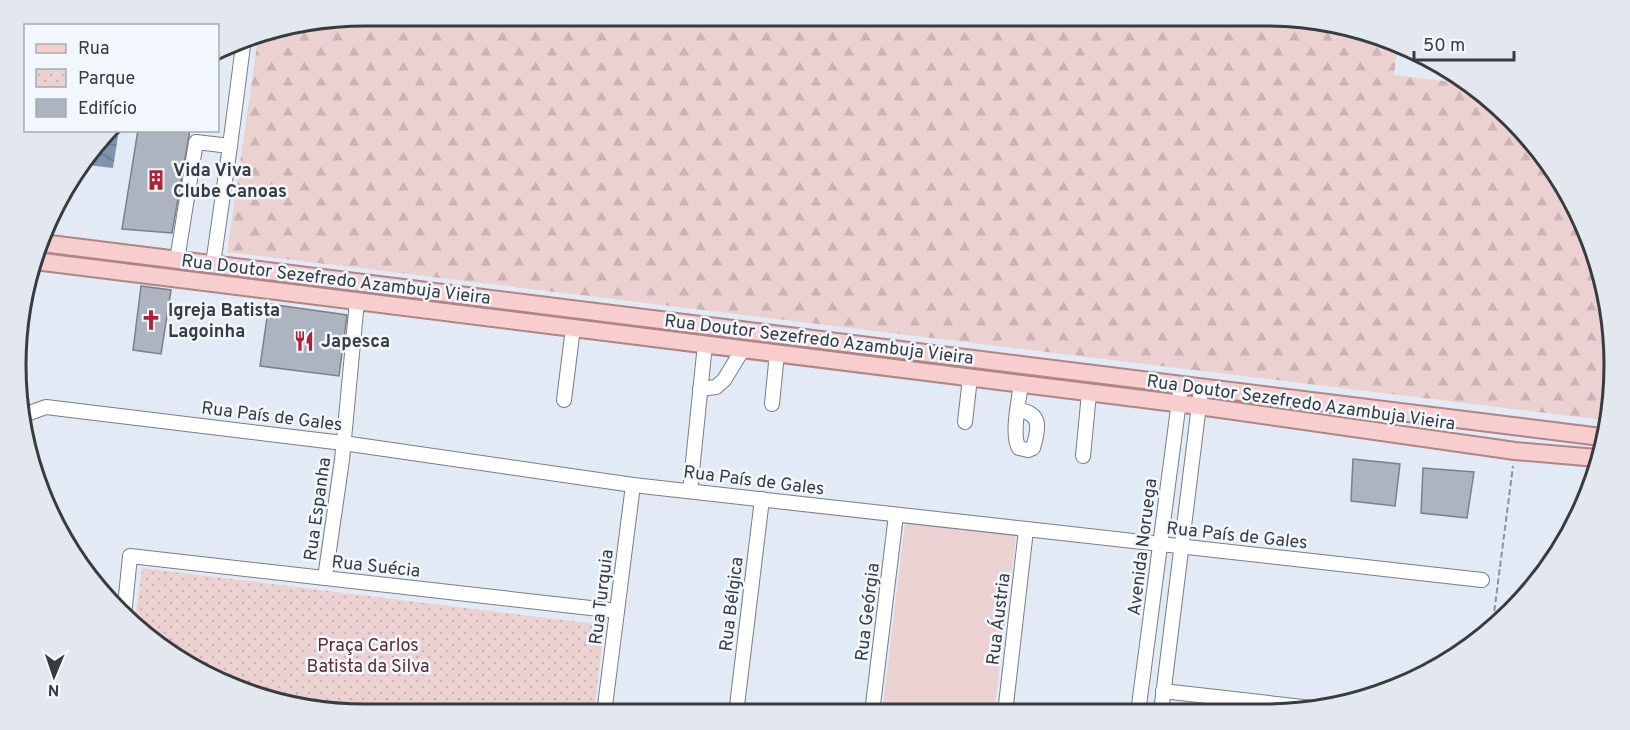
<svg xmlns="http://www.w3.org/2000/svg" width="1630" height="730" viewBox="0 0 1630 730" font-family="Overpass,sans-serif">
	<defs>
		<pattern id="forest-firs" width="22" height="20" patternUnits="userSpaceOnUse" patternTransform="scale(1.5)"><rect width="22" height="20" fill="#ebd2d1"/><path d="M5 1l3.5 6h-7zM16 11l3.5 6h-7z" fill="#cab5b4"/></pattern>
		<pattern id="park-dots" width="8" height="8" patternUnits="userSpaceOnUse" patternTransform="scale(1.5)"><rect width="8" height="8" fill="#ebd2d1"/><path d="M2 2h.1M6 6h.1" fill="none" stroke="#cab5b4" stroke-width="1.8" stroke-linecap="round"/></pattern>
		<pattern id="water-waves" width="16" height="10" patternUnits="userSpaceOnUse" patternTransform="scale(1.5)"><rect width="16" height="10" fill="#7f92ae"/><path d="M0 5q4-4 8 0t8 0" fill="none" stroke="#69788f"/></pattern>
	</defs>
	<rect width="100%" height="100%" fill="#e2eaf5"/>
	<path fill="#ebd2d1" d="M905,523L1016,536L994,713H882Z"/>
	<path fill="url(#forest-firs)" d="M365,15H1265L1398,41L1394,75L1461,83L1512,117L1588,231L1615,365L1604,420L227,252L259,32Z"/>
	<path fill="url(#park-dots)" d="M142,568L604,625L594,714L365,715L231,688L134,628Z"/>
	<path fill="url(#water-waves)" d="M108,134L118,136L113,168L87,165L88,159Z"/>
	<g fill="#acb4bf" stroke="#79808a" stroke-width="1.5">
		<path d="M138,130H190L172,233L122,229Z"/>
		<path d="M141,286L171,290L161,354L133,350Z"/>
		<path d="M269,304L347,315L339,376L260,366Z"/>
		<path d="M1353,459L1400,464L1395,506L1351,501Z"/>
		<path d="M1423,468L1474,472L1467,518L1421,513Z"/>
	</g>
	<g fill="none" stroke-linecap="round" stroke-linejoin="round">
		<g stroke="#777e88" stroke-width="16">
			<g id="minor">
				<path d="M230,146L244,38"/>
				<path d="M177,260L196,142L230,146L213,264"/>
				<path d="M700,389L716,387L724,380L743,349"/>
				<path d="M564,400L573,328"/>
				<path d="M772,404L777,353"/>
				<path d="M1018,410C1042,413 1039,428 1033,448L1028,450L1019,448C1011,436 1019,399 1021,384"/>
				<path d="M21,421L24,415L46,407L343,443L633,485L1482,580"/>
				<path d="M965,422L970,378"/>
				<path d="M1083,456L1089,393"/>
				<path d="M690,491L705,344"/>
				<path d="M325,578L342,460L357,301"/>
				<path d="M124,616L130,556L617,611"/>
				<path d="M1163,691L1321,709"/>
				<path d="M1161,712L1201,389"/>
				<path d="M872,713L896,515"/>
				<path d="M1005,713L1026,530"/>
				<path d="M1138,713L1181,386"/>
				<path d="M604,714L633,485"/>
				<path d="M736,714L762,499"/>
			</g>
		</g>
		<g stroke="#b18485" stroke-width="20">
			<g id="major">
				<path d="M42,243L1601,437"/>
				<path d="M35,261L1199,406L1515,451L1597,458"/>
			</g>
		</g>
		<path stroke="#8d939a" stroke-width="2" stroke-dasharray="6 3" stroke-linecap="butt" d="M1492,629L1513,466"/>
		<use href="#minor" stroke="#fff" stroke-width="14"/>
		<use href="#major" stroke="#f7cdcd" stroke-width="16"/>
	</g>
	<defs>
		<g id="building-bare" transform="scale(1.62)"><path d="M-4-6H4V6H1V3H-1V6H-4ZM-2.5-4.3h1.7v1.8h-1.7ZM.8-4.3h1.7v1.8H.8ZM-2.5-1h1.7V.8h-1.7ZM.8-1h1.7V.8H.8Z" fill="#b21f33" stroke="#f2f7fe" stroke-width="2.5" paint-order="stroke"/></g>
		<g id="church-bare" transform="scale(1.62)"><path d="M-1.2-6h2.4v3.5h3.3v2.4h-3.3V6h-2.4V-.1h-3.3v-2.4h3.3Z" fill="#b21f33" stroke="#f2f7fe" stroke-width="2.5" paint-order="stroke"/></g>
		<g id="restaurant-bare" transform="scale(1.62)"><path d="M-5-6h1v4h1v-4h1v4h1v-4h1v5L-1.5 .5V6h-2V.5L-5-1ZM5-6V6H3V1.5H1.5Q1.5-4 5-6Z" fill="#b21f33" stroke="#f2f7fe" stroke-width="2.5" paint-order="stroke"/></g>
	</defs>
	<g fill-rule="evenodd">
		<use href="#building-bare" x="156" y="180"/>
		<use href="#church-bare" x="151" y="320"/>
		<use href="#restaurant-bare" x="304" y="341"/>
	</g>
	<g text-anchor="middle" stroke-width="5" stroke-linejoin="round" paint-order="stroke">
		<g font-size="18" font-weight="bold" fill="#383b3f" stroke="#f2f7fe" text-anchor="start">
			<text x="173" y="176">Vida Viva<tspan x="173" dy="21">Clube Canoas</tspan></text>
			<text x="168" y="316">Igreja Batista<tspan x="168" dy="21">Lagoinha</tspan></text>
			<text x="321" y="347">Japesca</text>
		</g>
		<g font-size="18" fill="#383b3f" stroke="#f2f7fe">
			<text transform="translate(336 279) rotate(7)" y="6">Rua Doutor Sezefredo Azambuja Vieira</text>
			<text transform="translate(819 339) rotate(7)" y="6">Rua Doutor Sezefredo Azambuja Vieira</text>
			<text transform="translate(1301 402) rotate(8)" y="6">Rua Doutor Sezefredo Azambuja Vieira</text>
			<text transform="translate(272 416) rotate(7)" y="6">Rua País de Gales</text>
			<text transform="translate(754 480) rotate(7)" y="6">Rua País de Gales</text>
			<text transform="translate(317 509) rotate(-82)" y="6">Rua Espanha</text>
			<text transform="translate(1237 535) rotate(6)" y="6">Rua País de Gales</text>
			<text transform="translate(1142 547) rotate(-83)" y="6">Avenida Noruega</text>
			<text transform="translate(376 566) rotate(6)" y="6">Rua Suécia</text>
			<text transform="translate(601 597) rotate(-83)" y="6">Rua Turquia</text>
			<text transform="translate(731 604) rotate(-83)" y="6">Rua Bélgica</text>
			<text transform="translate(867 612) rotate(-83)" y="6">Rua Geórgia</text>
			<text transform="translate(998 619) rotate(-83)" y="6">Rua Áustria</text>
		</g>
		<g font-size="18" fill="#5f2b2c" stroke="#f2f7fe">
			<text x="368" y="651">Praça Carlos<tspan x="368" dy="21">Batista da Silva</tspan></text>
		</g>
	</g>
	<path d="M0 0H1630V730H0ZM365 26H1265A339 339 0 0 1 1604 365V365A339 339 0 0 1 1265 704H365A339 339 0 0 1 26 365V365A339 339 0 0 1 365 26Z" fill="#e3e8ef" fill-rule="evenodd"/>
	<path fill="none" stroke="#383b3f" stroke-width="3" d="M365 26H1265A339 339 0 0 1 1604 365V365A339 339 0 0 1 1265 704H365A339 339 0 0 1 26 365V365A339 339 0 0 1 365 26Z"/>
	<rect x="24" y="24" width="195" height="108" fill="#f2f7fe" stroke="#a8acb2" stroke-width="1.5"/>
	<rect x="36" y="44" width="30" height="9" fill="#f7cdcd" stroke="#a8acb2" stroke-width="1.5"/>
	<text x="78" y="54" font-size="18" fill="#383b3f">Rua</text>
	<rect x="36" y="69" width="30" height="18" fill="url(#park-dots)" stroke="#a8acb2" stroke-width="1.5"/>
	<text x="78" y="84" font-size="18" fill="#383b3f">Parque</text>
	<rect x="36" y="99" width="30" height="18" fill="#acb4bf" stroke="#a8acb2" stroke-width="1.5"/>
	<text x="78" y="114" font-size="18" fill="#383b3f">Edifício</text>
	<g transform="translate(54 676) rotate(182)" stroke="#f2f7fe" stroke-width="4.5" paint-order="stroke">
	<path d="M0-4.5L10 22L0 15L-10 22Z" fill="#383b3f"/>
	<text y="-9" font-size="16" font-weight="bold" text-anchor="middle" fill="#383b3f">N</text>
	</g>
	<path d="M1414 51v9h100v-9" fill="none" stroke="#383b3f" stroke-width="3"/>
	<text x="1423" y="51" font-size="18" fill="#383b3f" stroke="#f2f7fe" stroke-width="4.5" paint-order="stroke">50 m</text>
</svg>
